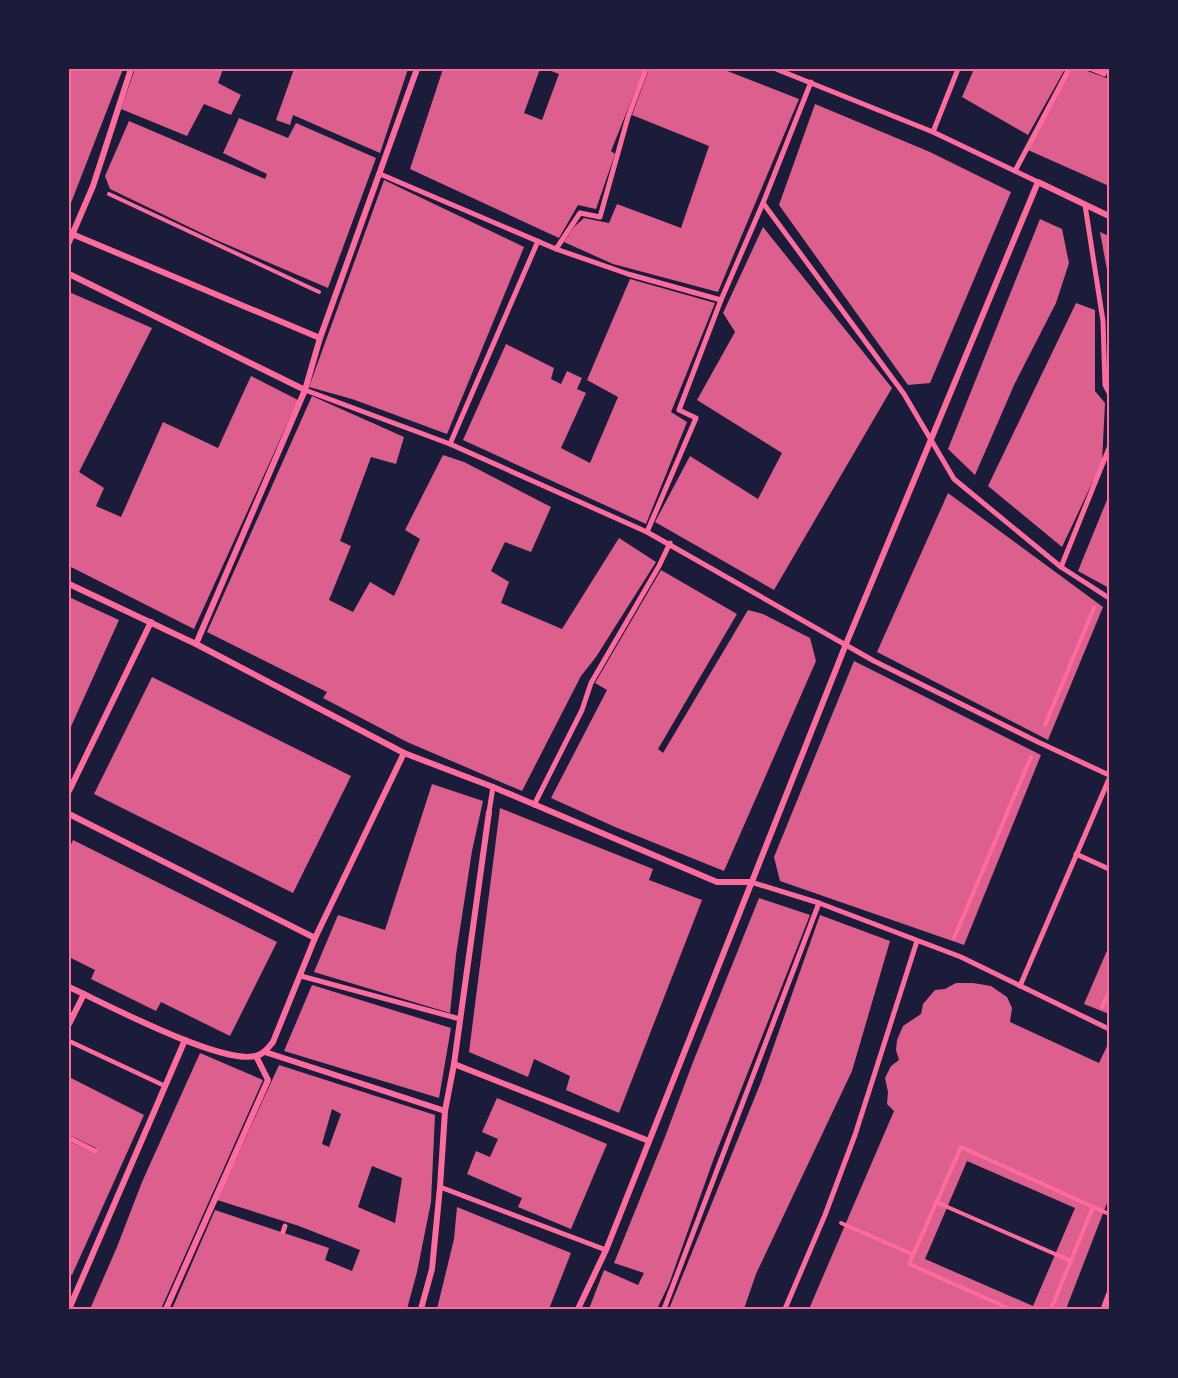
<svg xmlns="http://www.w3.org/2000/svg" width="1178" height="1378" viewBox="0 0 1178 1378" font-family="'PT Sans Narrow',sans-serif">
	<rect width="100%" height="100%" fill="#1b1b3a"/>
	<g fill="#dd5f8e" fill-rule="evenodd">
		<path d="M69,69H123L69,208Z"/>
		<path d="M135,69H223L218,83L241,95L231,115L204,104L187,136L121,109Z"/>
		<path d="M294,69H408L380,153L293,115L290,125L276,120Z"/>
		<path d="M443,69H540L524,113L542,120L559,74L546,69H644L611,151L615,154L596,209L578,205L559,238L410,169Z"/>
		<path d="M649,69H722L799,99L718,292L613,264L564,242L574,227L584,218L609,223L617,204L681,228L709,146L632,115Z"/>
		<path d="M974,69H1065L1028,135L962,97Z"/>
		<path d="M1071,69H1082L1109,79V186L1028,150Z"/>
		<path d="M815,104L930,152L1011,192L930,383L908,385L779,205Z"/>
		<path d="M239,118L288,138L296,123L376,158L328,288L214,239L110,189L105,176L129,121L265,179L267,174L223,153Z"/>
		<path d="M384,180L524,247L447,434L352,399L309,387Z"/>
		<path d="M1040,219L1062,229L1069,263L1056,303L1015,383L975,475L948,449Z"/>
		<path d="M763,227L892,388L774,590L655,522L690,456L758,499L782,453L697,400L735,332L723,313Z"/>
		<path d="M1100,232L1109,236V275H1108Z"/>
		<path d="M630,279L715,303L671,412L687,422L646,524L463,440L506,344L554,368L551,379L561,384L567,371L582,378L577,389L586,393L561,448L590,463L618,397L587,380Z"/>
		<path d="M69,292L152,328L79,472L104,488L96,506L121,517L163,422L218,448L251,376L298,400L194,629L69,566Z"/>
		<path d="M1076,303L1095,310V391L1105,403L1102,462L1062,547L988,486Z"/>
		<path d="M312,396L404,437L396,464L371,457L340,541L351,546L329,600L353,612L370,582L394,596L420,539L405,530L443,455L464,462L551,507L531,552L505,542L491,571L509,582L501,603L562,629L619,538L656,562L596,657L581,676L522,791L407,742L323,698L327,692L207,632Z"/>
		<path d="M948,493L1103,607L1048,740L877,652Z"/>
		<path d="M1109,495V588L1078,571Z"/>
		<path d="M661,570L737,614L658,749L663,753L748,610L763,614L810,638L816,661L724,871L615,827L551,798L607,690L595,683Z"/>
		<path d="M69,597L119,620L69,731Z"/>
		<path d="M854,661L1041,755L964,945L780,881L774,857Z"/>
		<path d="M152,677L351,776L293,893L94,794Z"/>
		<path d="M432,784L483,801L472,851L456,955L450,1013L314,972L338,915L385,930Z"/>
		<path d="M500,808L653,869L649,880L702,900L619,1113L566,1090L570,1076L534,1059L528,1077L469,1052Z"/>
		<path d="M73,840L277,942L230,1036L161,1002L156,1011L91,979L95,970L69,957V849Z"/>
		<path d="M759,898L810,915L714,1158L669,1284L657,1309H589L604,1270L638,1285L644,1273L614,1263L665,1137L693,1062Z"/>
		<path d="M820,915L890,941L852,1071L756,1274L744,1309H669L761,1082Z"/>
		<path d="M1109,946V1014L1084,1004Z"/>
		<path d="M956,983H973L991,986L1007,997L1012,1008L1010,1022L1099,1063L1109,1042V1198L1066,1309H809L894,1111L887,1104L888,1092L885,1078L891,1066L899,1060L896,1050L897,1040L903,1026L921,1014L923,1004L935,990L945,989ZM967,1161L1075,1208L1033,1306L925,1259Z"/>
		<path d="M312,985L451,1028L439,1098L284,1051Z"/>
		<path d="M200,1053L263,1080L161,1309H90L117,1247L142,1182Z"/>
		<path d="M279,1065L435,1115L431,1202L417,1272L407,1309H172L215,1210L329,1248L325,1260L352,1271L360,1250L299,1226L217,1200ZM332,1109L341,1114L329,1147L322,1144ZM372,1166L402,1178L395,1223L358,1207Z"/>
		<path d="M69,1077L144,1115L72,1275L69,1274V1141L94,1153L96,1148L69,1135Z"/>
		<path d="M497,1098L607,1144L571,1229L518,1207L522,1198L467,1174L476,1151L490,1157L498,1139L482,1132Z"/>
		<path d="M457,1207L571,1253L549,1309H437L454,1239Z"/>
	</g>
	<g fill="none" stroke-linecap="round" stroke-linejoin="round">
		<g stroke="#ff6b9d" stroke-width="4">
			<path d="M109,194L319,292"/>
			<path d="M1045,725L1094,608"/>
			<path d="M954,938L1031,757"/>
			<path d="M1102,1007L1109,992"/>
			<path d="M936,1202L1071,1261"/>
			<path d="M841,1223L912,1254"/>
			<path d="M1010,1309L909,1264L961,1147L1109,1214"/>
			<path d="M1051,1309L1093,1207"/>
		</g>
		<path stroke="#ff6b9d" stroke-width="4.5" d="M69,1041L165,1086"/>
		<g stroke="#ff6b9d" stroke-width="5">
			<path d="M776,69L933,132L1038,182"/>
			<path d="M1092,69L1104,74L1106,69"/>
			<path d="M811,82L763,203L904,394L954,479L1061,567L1109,598"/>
			<path d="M933,132L958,69"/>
			<path d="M1015,171L1069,69"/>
			<path d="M380,174L556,249L628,274L721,300"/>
			<path d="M1085,205L1103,321L1105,385L1109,393"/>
			<path d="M556,249L580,213L600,217L628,117L646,69"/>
			<path d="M305,390L450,444L647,532L874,661L1038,742L1109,775"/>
			<path d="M450,444L538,241"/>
			<path d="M647,532L696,418L679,410L721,300L763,203"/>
			<path d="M1061,567L1109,448"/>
			<path d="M534,805L582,710L591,683L659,566L670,543"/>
			<path d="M489,812L493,787"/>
			<path d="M1076,854L1109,869"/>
			<path d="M751,882L819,903L961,957L1109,1029"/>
			<path d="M301,976L460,1019"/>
			<path d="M1020,986L1109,779"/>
			<path d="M69,1138L95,1151"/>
			<path d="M440,1187L606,1250"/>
			<path d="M283,1232L285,1226"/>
			<path d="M664,1309L819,903"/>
			<path d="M785,1309L825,1215L855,1135L917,941"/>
			<path d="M1103,1309L1109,1293"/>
		</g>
		<g stroke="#ff6b9d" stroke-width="6">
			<path d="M72,234L320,338"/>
			<path d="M69,242L93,186L131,69"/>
			<path d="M69,274L305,390"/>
			<path d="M69,584L196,644L404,753L493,787L717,882H751"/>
			<path d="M196,644L305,390L320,338L417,69"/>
			<path d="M69,791L151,622"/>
			<path d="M69,814L315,938"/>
			<path d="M69,987C106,1004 221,1065 256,1056C264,1054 268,1048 273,1042L315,938L404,753"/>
			<path d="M69,1024L84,994"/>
			<path d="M265,1052L445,1111"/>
			<path d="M454,1064L649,1141"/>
			<path d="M69,1309L185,1040"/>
			<path d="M166,1309L268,1080L256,1056"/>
			<path d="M421,1309L432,1269L440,1187L445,1111L454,1064L489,812"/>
			<path d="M578,1309L606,1250L846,644L1038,182L1109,216"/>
		</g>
	</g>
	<rect width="1178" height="1378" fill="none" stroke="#1b1b3a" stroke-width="141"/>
	<rect x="70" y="70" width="1038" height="1238" fill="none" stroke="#ff6b9d" stroke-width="2"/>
</svg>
